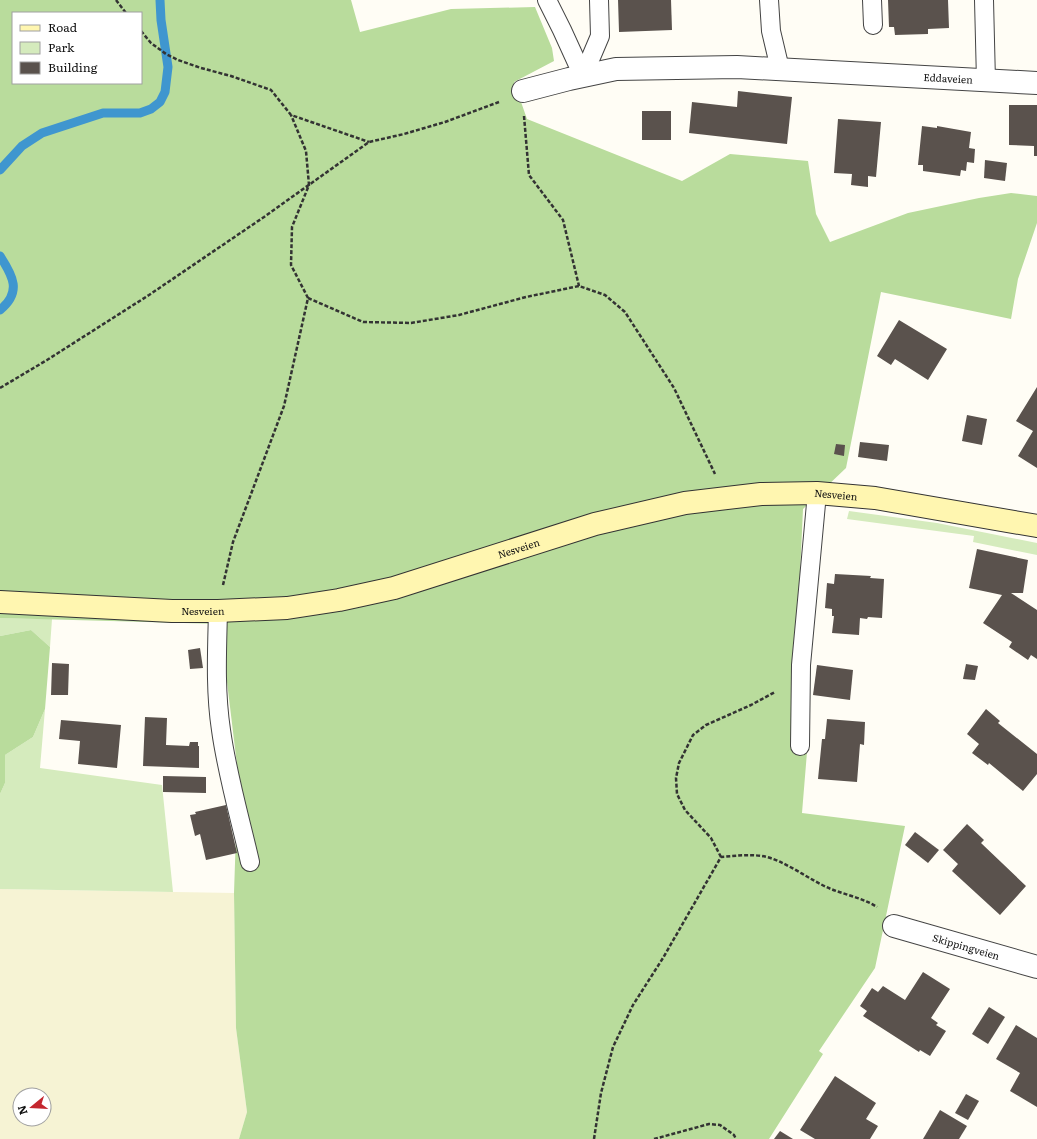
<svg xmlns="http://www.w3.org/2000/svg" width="1037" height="1139" viewBox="0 0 1037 1139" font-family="Literata,serif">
	<rect width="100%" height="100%" fill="#fffdf5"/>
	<path fill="#f6f3d4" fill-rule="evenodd" d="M0,889L234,893L236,1028L247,1112L239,1139H0ZM20,1095H44V1119H20Z"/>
	<g fill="#d5ebbd">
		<path d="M849,511L937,523L1037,543V555L973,542L974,536L847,519Z"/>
		<path d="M0,618L52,619L50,647L31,630L0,636Z"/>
		<path d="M45,709L40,768L162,785L173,892L0,889V794L5,783V755L33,737Z"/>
	</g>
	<g fill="#b9dc9c" fill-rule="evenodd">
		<path d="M0,0H351L360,32L451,9L535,7L552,48L554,61L514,82L527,119L682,181L730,154L808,161L816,214L830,242L908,213L979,198L1011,193L1037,196V223L1018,279L1011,319L881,292L846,468L803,509L792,748L807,752L802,813L905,826L875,968L819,1051L823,1054L769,1139H239L247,1112L236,1028L234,893L238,773L220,624L0,618ZM13,13H141V83H13Z"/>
		<path d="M31,630L50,647L45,709L33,737L5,755V783L0,794V636Z"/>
	</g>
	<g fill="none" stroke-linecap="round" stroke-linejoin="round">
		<g stroke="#3f96cf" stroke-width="9">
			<path d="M0,170L22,146L42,133L103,113H140L151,109L160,102L165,92L168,67L161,20L160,0"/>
			<path d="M0,256C13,276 22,292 0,310"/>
		</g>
	</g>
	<g fill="#5a524d">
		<path d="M618,0H671L672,30L619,32Z"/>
		<path d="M888,0H948L949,28L928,29V34L895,35L894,27H889Z"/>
		<path d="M738,91L792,97L787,144L689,133L692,102L737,107Z"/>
		<path d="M1009,105H1037V156H1034V146L1009,145Z"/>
		<rect x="642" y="111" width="29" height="29"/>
		<path d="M838,119L881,122L876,177L868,176V187L851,185L852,174L834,173Z"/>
		<path d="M922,126L937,128V126L971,132L969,148L975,149L974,163L967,162L966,171L961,170L960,176L923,171V165H918Z"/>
		<path d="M985,160L1007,163L1005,181L984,178Z"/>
		<path d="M899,320L947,349L928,380L895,359L891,365L877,356Z"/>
		<path d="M1037,387V468L1018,456L1033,431L1016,421Z"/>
		<path d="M967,415L987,419L982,445L962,441Z"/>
		<path d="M860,442L889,445L887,461L858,457Z"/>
		<path d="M836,444L845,445L844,456L834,454Z"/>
		<path d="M977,549L1028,560L1023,593H1011L1037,610V659L1031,655L1028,660L1009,647L1012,642L983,623L1002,595L969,588Z"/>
		<path d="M835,574L871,576L870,578L884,579L882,618L868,617L867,619L860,618L859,635L832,633L834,616H832V609L825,608L827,583L834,584Z"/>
		<path d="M200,648L203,668L190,669L188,650Z"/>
		<path d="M52,663L69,664L68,695H51Z"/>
		<path d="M966,664L978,666L975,680L963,679Z"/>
		<path d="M817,665L853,670L850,700L813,695Z"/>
		<path d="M986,709L1000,721L998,723L1037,754V774L1023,791L989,763L988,765L972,753L979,744L967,734Z"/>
		<path d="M145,717L167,718L166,745L189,746L190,742H198V746H199V768L143,766Z"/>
		<path d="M827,719L865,722L864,745L860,744L857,782L818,779L822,739H825Z"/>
		<path d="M61,720L121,725L117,768L78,764L80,741L59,739Z"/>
		<path d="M163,776L206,777V793L163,792Z"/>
		<path d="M226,805L237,853L206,860L200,834L195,836L190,815L196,814L195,812Z"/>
		<path d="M967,824L984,840L981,843L1026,886L1000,915L952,871L958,864L943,850Z"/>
		<path d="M915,832L939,850L928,863L905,845Z"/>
		<path d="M923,972L950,989L931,1018L938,1023L936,1025L946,1031L930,1056L920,1050L919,1052L863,1016L867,1011L860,1006L872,988L878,992L883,986L905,1000Z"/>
		<path d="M989,1007L1005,1017L988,1044L972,1034Z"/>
		<path d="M1016,1025L1037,1038V1107L1010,1091L1020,1073L996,1059Z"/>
		<path d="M835,1076L876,1103L866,1119L878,1126L870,1139H815L800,1130Z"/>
		<path d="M966,1094L979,1101L968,1120L955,1113Z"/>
		<path d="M940,1110L967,1126L959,1139H923Z"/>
		<path d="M780,1131L793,1139H774Z"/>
	</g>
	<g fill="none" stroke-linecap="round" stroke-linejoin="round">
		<g stroke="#444" stroke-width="20">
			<g id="lane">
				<path d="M547,0L562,30L583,76"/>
				<path d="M769,0L771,31L780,69"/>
				<path d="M872,0L873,25"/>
				<path d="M984,0L986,81"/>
				<path d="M583,76L600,36L599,0"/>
				<path d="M218,611C217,651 215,690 221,730C227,774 240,818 250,862"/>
				<path d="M800,746L801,665L817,493"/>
			</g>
		</g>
		<g stroke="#444" stroke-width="24">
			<g id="street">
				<path id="s1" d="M523,91L569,79L616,69L737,67L1037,83"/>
				<path id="s2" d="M894,926L1037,967"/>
			</g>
		</g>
		<g stroke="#333" stroke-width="24">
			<g id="secondary">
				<path id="s3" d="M0,602L172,611H218L287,608L339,600L394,588L595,524L685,503L761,494L817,493L875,498L1037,526"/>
			</g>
		</g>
		<g stroke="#333" stroke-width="2.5" stroke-dasharray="4 2" stroke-linecap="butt">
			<path d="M116,0L126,13"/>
			<path d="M141,31L151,43L166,54L178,60L201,68L231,76L271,90L291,115L369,142"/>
			<path d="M524,116L529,175L563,220L579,286"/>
			<path d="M308,298L363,322L411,323L459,315L526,297L579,286L605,295L625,312L674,388L715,474"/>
			<path d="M0,388L47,360L149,295L264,217L369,142L404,134L445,122L499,102"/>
			<path d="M223,585L233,542L284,406L308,298L291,265L292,227L309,185L306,151L291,115"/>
			<path d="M721,857L711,838L685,810L677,794L676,778L679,763L693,735L706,725L751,705L775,692"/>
			<path d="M594,1139L601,1093L613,1047L633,1005L663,958L721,857C735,856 748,854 762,856C783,859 809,880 831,889C846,895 863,898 877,907"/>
			<path d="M654,1139L709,1124L720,1125L734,1135L736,1139"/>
		</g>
		<use href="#lane" stroke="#fff" stroke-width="18"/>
		<use href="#street" stroke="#fff" stroke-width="22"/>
		<use href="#secondary" stroke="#fff6b0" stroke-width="22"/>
	</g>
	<g text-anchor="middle" stroke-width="4" stroke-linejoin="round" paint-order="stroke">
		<g font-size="10" fill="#111" stroke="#fff">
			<text dy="4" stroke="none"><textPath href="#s1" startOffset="428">Eddaveien</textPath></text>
			<text dy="4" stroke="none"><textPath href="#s3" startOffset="851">Nesveien</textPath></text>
			<text dy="4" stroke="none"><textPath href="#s3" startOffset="527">Nesveien</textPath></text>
			<text dy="4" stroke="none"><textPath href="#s3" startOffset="203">Nesveien</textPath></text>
			<text dy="4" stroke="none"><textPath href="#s2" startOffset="75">Skippingveien</textPath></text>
		</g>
	</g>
	<rect x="12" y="12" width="130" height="72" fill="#ffffff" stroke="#a0a0a0"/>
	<rect x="20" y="25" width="20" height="6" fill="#fff6b0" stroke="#a0a0a0"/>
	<text x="48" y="32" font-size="12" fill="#111111">Road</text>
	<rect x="20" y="42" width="20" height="12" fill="#d5ebbd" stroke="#a0a0a0"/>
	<text x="48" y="52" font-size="12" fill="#111111">Park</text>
	<rect x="20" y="62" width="20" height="12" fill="#5a524d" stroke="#a0a0a0"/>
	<text x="48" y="72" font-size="12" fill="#111111">Building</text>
	<g transform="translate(32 1107) rotate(252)"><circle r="19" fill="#ffffff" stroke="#a0a0a0"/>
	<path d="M0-3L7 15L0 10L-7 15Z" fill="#c4262e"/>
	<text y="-6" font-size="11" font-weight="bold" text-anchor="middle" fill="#111111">N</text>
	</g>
</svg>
